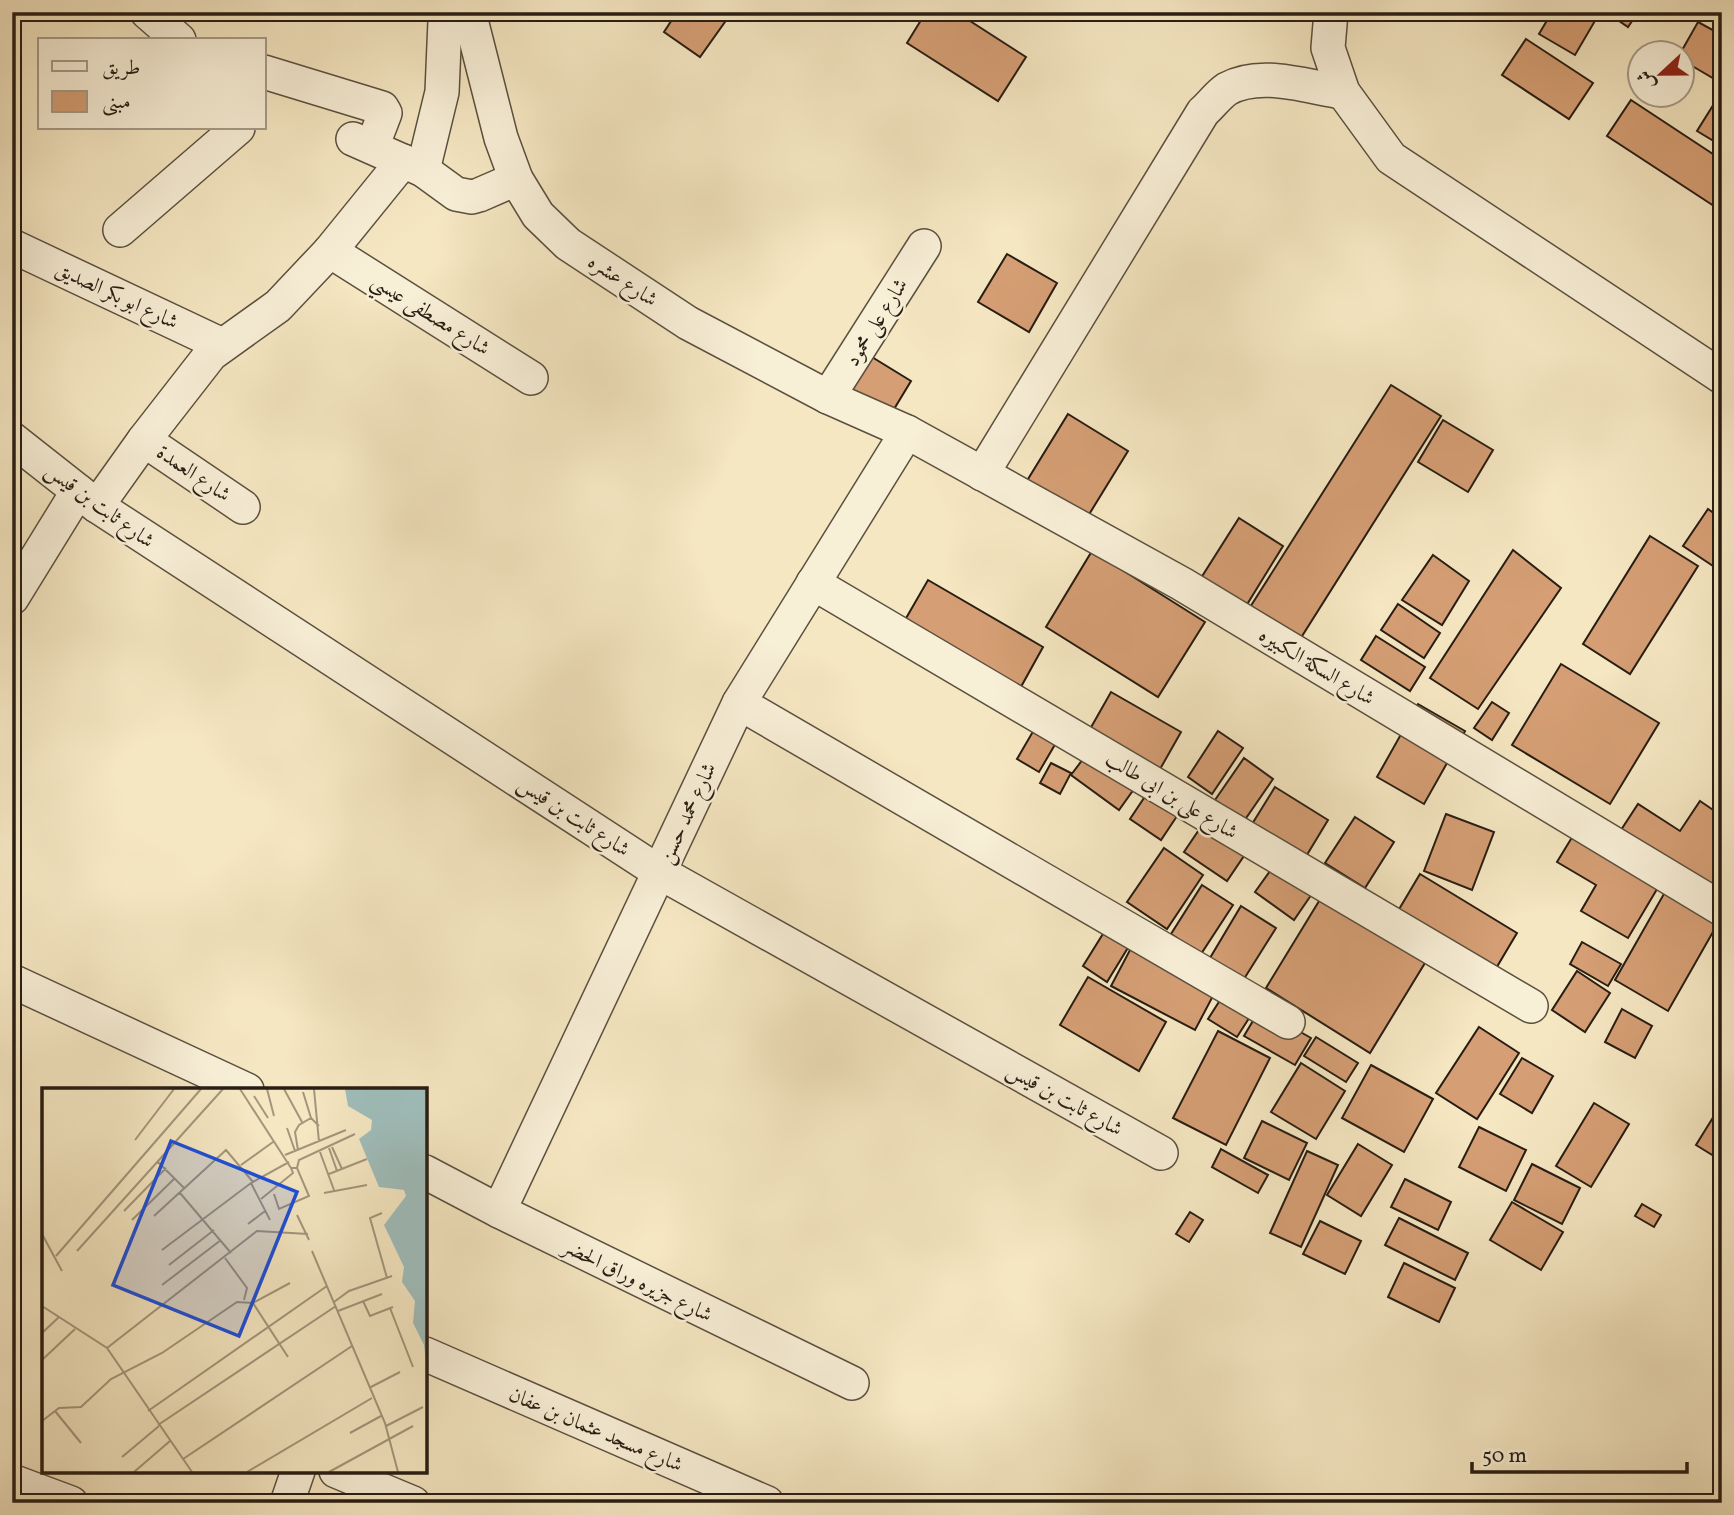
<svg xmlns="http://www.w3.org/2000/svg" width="1734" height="1515" viewBox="0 0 1734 1515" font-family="Vollkorn,Amiri,serif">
	<rect width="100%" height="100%" fill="#f5e7c2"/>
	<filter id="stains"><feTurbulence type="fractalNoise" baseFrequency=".00286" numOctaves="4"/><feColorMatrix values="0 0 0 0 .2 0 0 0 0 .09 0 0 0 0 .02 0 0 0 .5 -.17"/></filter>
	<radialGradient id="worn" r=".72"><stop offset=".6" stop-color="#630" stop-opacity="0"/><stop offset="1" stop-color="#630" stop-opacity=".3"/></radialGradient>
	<g fill="#d59e74" stroke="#281d13" stroke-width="2">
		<path d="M677,12H732L700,57L664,32Z"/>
		<path d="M926,12H956L1026,57L998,101L907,43Z"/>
		<path d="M1552,12H1595L1599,14L1575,55L1539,34Z"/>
		<path d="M1606,12H1638L1628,27Z"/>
		<path d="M1698,22L1722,35V70L1716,80L1682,60L1681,52Z"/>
		<path d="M1526,39L1593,83L1569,119L1502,75Z"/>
		<path d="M1722,91V146L1697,131Z"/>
		<path d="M1631,100L1722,160V202L1717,208L1607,136Z"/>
		<path d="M1007,254L1057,283L1029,332L978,302Z"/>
		<path d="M867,354L911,381L891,414L847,386Z"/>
		<path d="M1391,385L1441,416L1297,644L1247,612Z"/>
		<path d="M1068,414L1128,451L1085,521L1025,484Z"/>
		<path d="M1443,420L1493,450L1468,492L1418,462Z"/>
		<path d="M1708,509L1722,519V572L1683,546Z"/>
		<path d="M1239,518L1283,546L1246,606L1201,578Z"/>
		<path d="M1650,536L1698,566L1630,674L1583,644Z"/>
		<path d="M1513,550L1561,588L1478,709L1430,678Z"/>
		<path d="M1092,551L1205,622L1158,697L1046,627Z"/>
		<path d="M1433,555L1469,581L1442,625L1402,600Z"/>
		<path d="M928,580L1043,647L1017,694L901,627Z"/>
		<path d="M1398,604L1440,633L1424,658L1381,630Z"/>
		<path d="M1376,636L1425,667L1410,691L1361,660Z"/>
		<path d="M1561,664L1659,723L1610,804L1512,745Z"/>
		<path d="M1111,692L1181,732L1155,778L1085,738Z"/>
		<path d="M1492,702L1509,713L1492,740L1474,728Z"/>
		<path d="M1418,704L1465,731L1424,804L1377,777Z"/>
		<path d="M1042,716L1064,729L1039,772L1017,759Z"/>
		<path d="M1218,731L1243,748L1212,794L1188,777Z"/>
		<path d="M1092,747L1139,782L1119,810L1071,775Z"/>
		<path d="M1244,758L1273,779L1244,821L1215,800Z"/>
		<path d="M1051,763L1071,773L1060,794L1040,783Z"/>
		<path d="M1154,783L1185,804L1161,840L1130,819Z"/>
		<path d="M1275,787L1328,820L1302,863L1249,829Z"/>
		<path d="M1700,801L1722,816V874L1712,890L1621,830L1638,804L1680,831Z"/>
		<path d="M1446,814L1494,832L1472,890L1424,871Z"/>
		<path d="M1355,817L1394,842L1365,888L1325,863Z"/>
		<path d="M1207,818L1250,847L1227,881L1184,852Z"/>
		<path d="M1574,834L1660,884L1628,938L1581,911L1596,885L1557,862Z"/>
		<path d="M1164,848L1203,875L1167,929L1127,902Z"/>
		<path d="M1280,857L1318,885L1294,920L1255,892Z"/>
		<path d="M1420,874L1517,933L1495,970L1398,911Z"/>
		<path d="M1202,885L1233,905L1201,954L1171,934Z"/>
		<path d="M1669,885L1722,916L1668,1011L1615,980Z"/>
		<path d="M1324,893L1428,958L1370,1053L1266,988Z"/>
		<path d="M1241,906L1276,928L1244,979L1210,958Z"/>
		<path d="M1116,913L1140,928L1107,982L1083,966Z"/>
		<path d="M1140,931L1224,975L1195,1030L1111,986Z"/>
		<path d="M1582,942L1621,964L1608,986L1570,964Z"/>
		<path d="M1577,971L1610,993L1585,1032L1552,1010Z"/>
		<path d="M1088,977L1166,1022L1139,1071L1060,1025Z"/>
		<path d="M1231,983L1260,1001L1237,1037L1208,1019Z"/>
		<path d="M1260,1009L1311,1038L1295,1065L1244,1036Z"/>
		<path d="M1622,1009L1652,1026L1635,1058L1605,1042Z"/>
		<path d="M1479,1027L1519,1053L1477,1119L1436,1093Z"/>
		<path d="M1218,1031L1270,1058L1226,1145L1173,1118Z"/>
		<path d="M1316,1037L1358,1063L1346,1082L1304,1056Z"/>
		<path d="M1522,1058L1553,1076L1532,1113L1500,1094Z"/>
		<path d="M1301,1063L1345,1091L1316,1139L1271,1112Z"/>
		<path d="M1371,1065L1433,1099L1404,1152L1342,1118Z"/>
		<path d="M1594,1103L1629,1124L1591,1187L1556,1166Z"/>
		<path d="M1722,1103V1161L1696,1145Z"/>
		<path d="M1262,1121L1307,1143L1289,1180L1244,1158Z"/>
		<path d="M1479,1127L1526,1150L1506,1191L1459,1167Z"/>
		<path d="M1358,1144L1392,1165L1361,1216L1327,1195Z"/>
		<path d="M1221,1149L1268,1175L1258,1193L1212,1167Z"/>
		<path d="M1307,1151L1338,1165L1301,1247L1270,1233Z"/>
		<path d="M1532,1164L1580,1188L1562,1224L1514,1200Z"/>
		<path d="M1405,1179L1451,1202L1438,1230L1391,1207Z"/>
		<path d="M1512,1202L1563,1232L1541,1270L1490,1240Z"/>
		<path d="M1642,1204L1661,1215L1654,1227L1635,1216Z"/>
		<path d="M1190,1212L1203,1220L1189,1242L1176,1234Z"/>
		<path d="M1399,1218L1468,1253L1455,1280L1385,1245Z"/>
		<path d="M1320,1221L1361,1241L1345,1274L1303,1254Z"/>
		<path d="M1404,1263L1455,1288L1439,1322L1388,1297Z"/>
	</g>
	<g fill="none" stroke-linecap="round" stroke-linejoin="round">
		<g stroke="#5b503f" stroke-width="36">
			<g id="street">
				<path d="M147,12L179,40"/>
				<path d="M469,12L501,138L516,179L538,215L568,244L688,323L828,397L907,432L1182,584L1722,909"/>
				<path d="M1331,12L1328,48L1343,92L1391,158L1722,377"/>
				<path d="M264,72L382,108L385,113L372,147"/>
				<path d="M353,139L423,170L456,194L472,197L479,195L516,179"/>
				<path d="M423,170L442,92L445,21"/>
				<path d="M120,230L238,128"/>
				<path d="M12,246L222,345"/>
				<path d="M330,251L531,378"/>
				<path d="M828,397L924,246"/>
				<path d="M12,439L97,506L659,872L1161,1153"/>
				<path d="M144,440L243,507"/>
				<path d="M982,474L1203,112C1211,105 1218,95 1227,89C1261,70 1307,87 1343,92"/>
				<path d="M97,506L144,440L211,354L278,306L330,251L403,161"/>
				<path d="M813,583L1531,1006"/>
				<path d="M12,598L78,491"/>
				<path d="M739,703L1288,1022"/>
				<path d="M12,981L247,1090"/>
				<path d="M425,1172L499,1211L852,1383"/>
				<path d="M499,1211L739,703L907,432"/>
				<path d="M425,1354L767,1503"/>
				<path d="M336,1471L413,1503"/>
				<path d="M12,1481L71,1503"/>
				<path d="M287,1503L298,1471"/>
			</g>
		</g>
		<use href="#street" stroke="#f8efd7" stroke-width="33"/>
	</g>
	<g text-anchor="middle" stroke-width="5" stroke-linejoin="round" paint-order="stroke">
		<g font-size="21" fill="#281d13" stroke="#f8efd7">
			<text transform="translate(623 280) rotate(33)" y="7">شارع عشره</text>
			<text transform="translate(117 295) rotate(25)" y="7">شارع ابو بكر الصديق</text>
			<text transform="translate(431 314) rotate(32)" y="7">شارع مصطفى عيسي</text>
			<text transform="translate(876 322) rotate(-58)" y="7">شارع على محمود</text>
			<text transform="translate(194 473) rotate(34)" y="7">شارع العمدة</text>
			<text transform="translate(100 505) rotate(36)" y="7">شارع ثابت بن قيس</text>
			<text transform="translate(1317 666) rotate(31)" y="7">شارع السكة الكبيره</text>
			<text transform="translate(1172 795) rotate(31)" y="7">شارع على بن ابى طالب</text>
			<text transform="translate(687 813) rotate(-65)" y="7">شارع محمد حسن</text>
			<text transform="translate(574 816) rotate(33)" y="7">شارع ثابت بن قيس</text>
			<text transform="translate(1065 1099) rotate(29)" y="7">شارع ثابت بن قيس</text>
			<text transform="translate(638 1280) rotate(26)" y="7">شارع جزيره وراق الحضر</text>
			<text transform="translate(596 1429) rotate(23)" y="7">شارع مسجد عثمان بن عفان</text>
		</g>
	</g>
	<g transform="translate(42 1088)">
		<rect width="385" height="385" fill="#f5e7c2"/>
		<path d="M303,1H385V281L382,257L371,235L373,213L360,194L362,179L342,137L364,108L362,102L337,99L317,51L329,42L330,32L306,18Z" fill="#9fbebc"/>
		<path fill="none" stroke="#a3967c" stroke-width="2" d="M198,1L249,80H255L267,108L237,121L232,106M225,1L232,28M242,1L260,34M272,1L277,54M261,4L269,30M212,8L226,30M245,40L253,63M93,52L132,1M290,59L300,81M287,60L295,83M256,62L253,44L257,37L269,30L277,38M278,64L292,102M243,67L304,42M115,73L143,101M199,77L231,54M255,80L257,72L313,46M287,86L325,71M209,95L228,132M138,105L189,165M282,105L325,97M219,111L251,85L249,80M82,123L124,80M340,125L328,130L345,190M255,127L267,152M112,128L184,62L211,94M90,132L133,90M206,136L223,123M0,146L20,183M120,162L209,95L247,74M35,163L181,1M270,163L343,335L356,384M14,168L159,1M183,170L205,200L202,212M127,177L172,142M120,197L179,152M321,213L328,228L351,219M292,214L307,203L350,188M211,215L248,195M0,218L65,260L150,384M348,220L371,279M296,223L340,206M0,245L17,229M65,260L215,143L266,146M0,272L33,241M327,300L358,284M13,323L39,355M106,323L285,198M0,333L17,320L39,319L69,291L120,265L195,214L211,215L246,269M116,337L294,218M344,338L381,319M308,345L339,328M80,369L117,338M141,371L310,258M92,384L128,353M205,384L330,310M287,384L371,338"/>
		<path fill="#1d4ed8" fill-opacity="0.15" stroke="#1d4ed8" stroke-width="3.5" d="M129,53L255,104L197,248L71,197Z"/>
		<rect width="385" height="385" fill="none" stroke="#281d13" stroke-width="3.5"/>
	</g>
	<rect width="1734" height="1515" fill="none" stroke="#f5e7c2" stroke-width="42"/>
	<rect x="14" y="14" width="1706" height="1487" fill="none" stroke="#281d13" stroke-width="3.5"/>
	<rect x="21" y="21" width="1692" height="1473" fill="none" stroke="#281d13" stroke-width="2"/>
	<rect x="38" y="38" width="228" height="91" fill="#f8efd7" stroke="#a59b89" stroke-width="2"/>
	<rect x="52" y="61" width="35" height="10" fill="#f8efd7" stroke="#a59b89" stroke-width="2"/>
	<text x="102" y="74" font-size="21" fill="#281d13">طريق</text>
	<rect x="52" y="91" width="35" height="21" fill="#d59e74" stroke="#a59b89" stroke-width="2"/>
	<text x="102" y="108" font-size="21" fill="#281d13">مبنى</text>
	<g transform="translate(1661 74) rotate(248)"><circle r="33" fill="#f8efd7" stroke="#a59b89" stroke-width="2"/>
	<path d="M0-5L12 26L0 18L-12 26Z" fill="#8f2418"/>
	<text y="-10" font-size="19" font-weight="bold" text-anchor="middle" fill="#281d13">ش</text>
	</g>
	<path d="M1472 1462v10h215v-10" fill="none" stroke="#281d13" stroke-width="3.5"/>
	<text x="1482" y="1462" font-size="21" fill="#281d13" stroke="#f8efd7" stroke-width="5" paint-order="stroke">50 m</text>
	<rect width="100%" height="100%" filter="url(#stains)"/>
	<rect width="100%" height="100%" fill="url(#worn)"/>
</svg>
